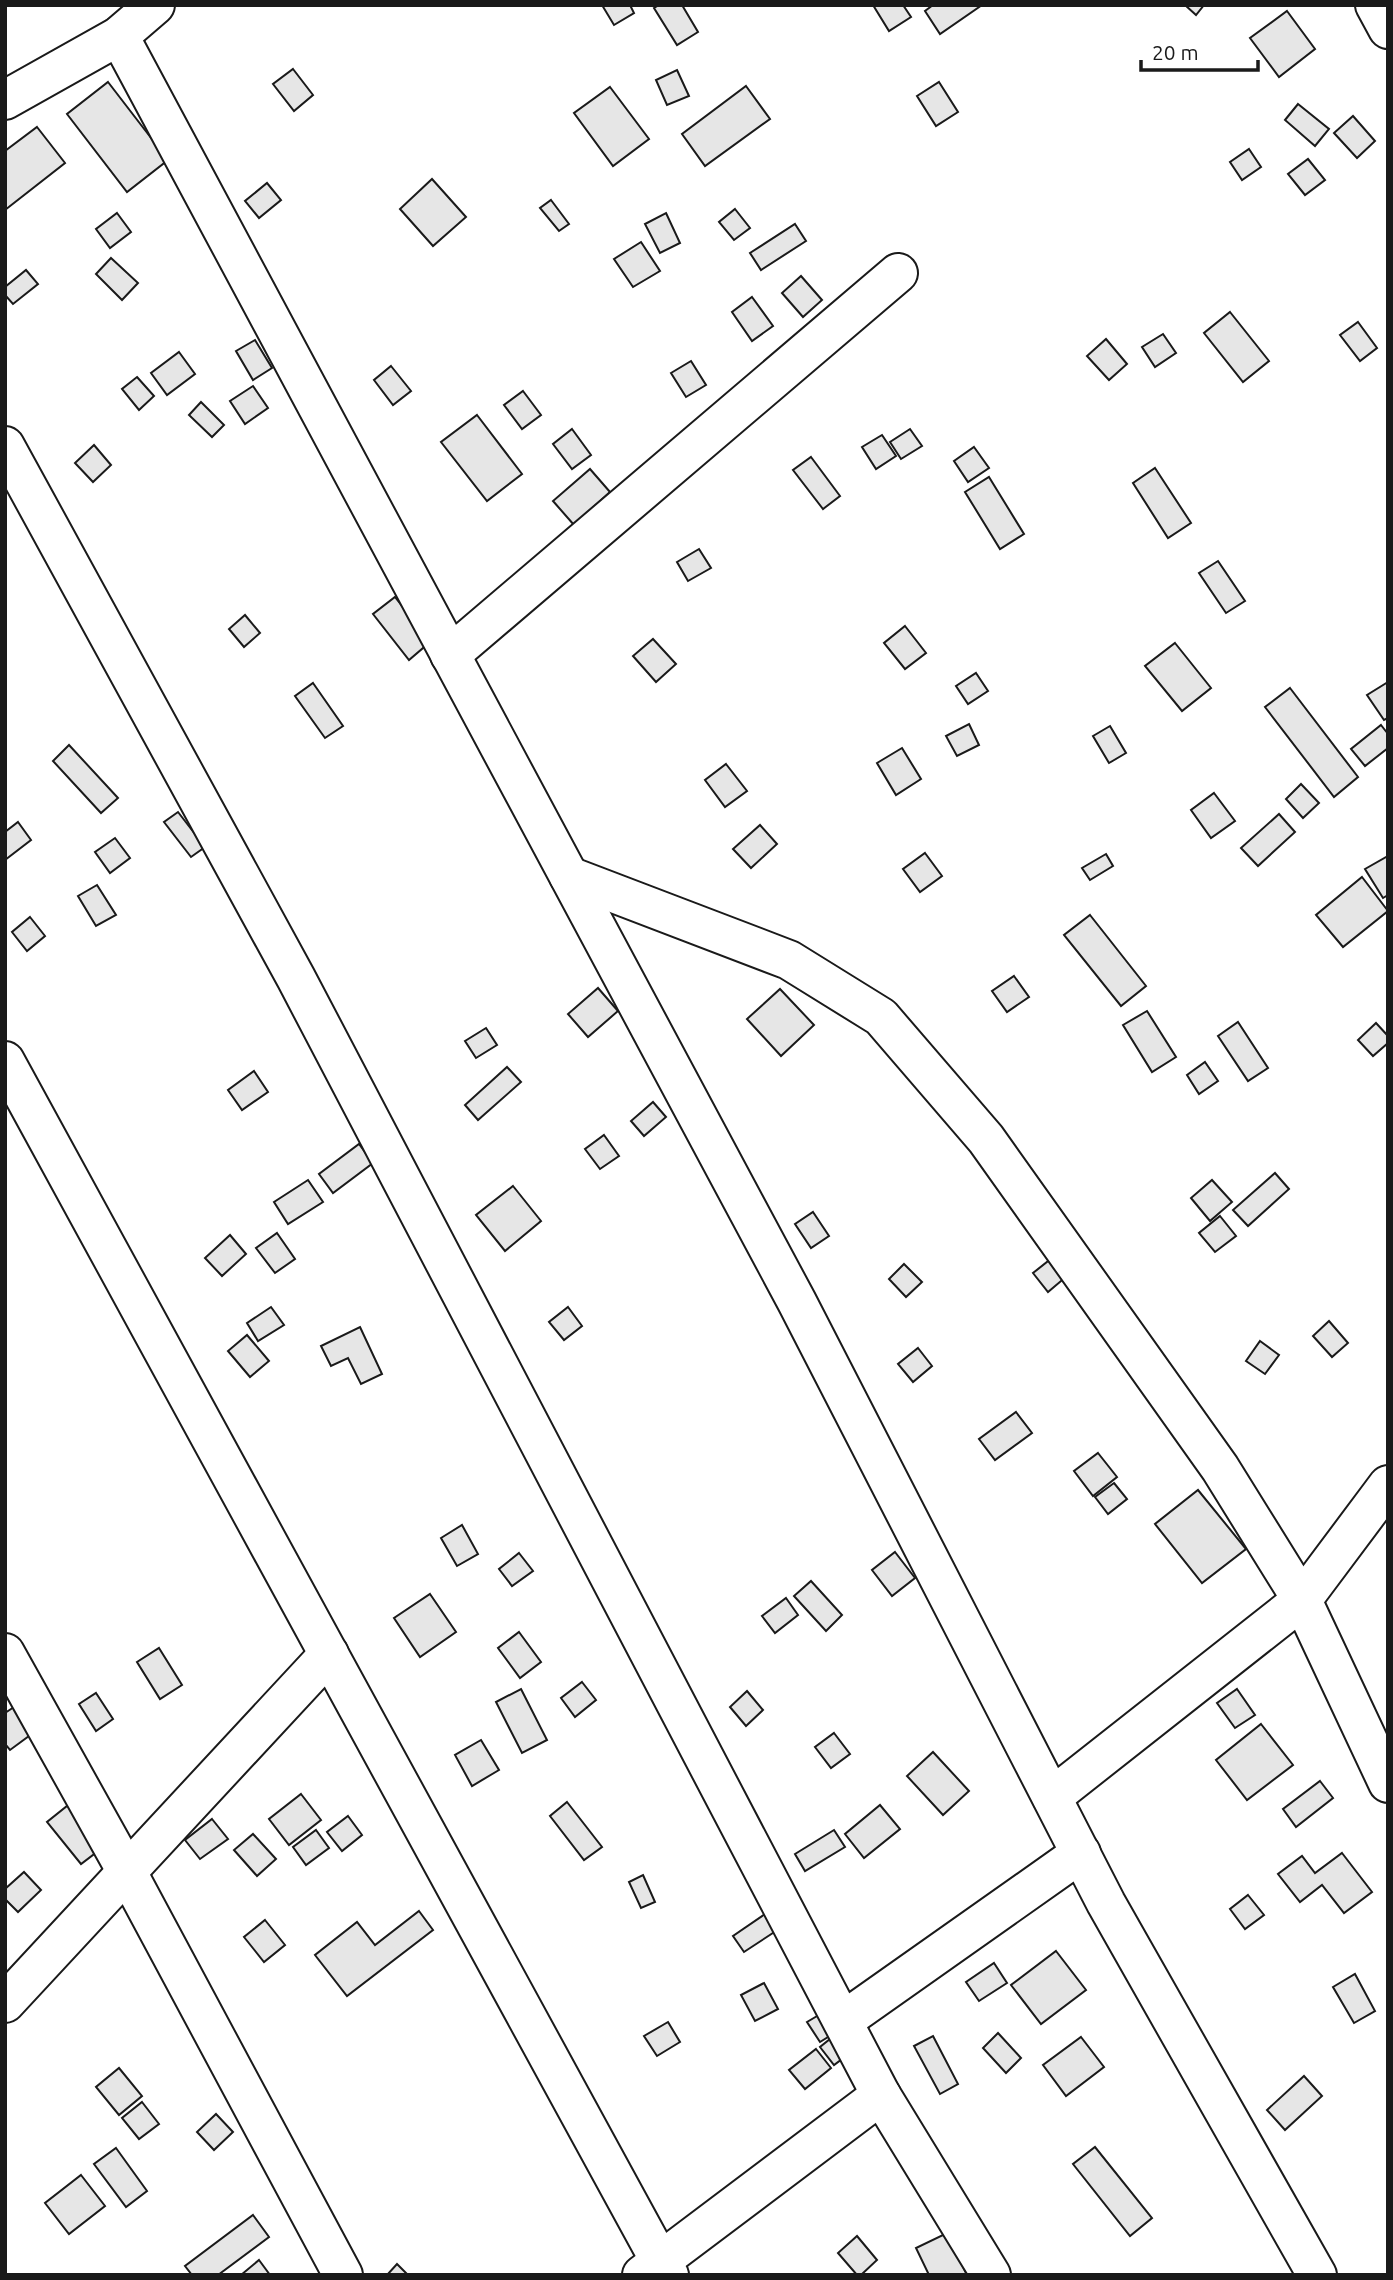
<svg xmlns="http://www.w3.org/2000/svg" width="1393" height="2280" viewBox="0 0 1393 2280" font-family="Ubuntu,sans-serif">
	<rect width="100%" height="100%" fill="#fff"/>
	<g fill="#e6e6e6" stroke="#1a1a1a" stroke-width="2">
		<path d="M602,5H630L634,13L614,25Z"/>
		<path d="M659,5H682L698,32L677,45L654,8Z"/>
		<path d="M873,5H903L911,17L889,31Z"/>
		<path d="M933,5H982L940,34L925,11Z"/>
		<path d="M1185,5H1204L1196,15Z"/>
		<path d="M1287,11L1315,49L1279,77L1250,38Z"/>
		<path d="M293,69L313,95L294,111L273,84Z"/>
		<path d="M677,70L689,96L667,105L656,80Z"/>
		<path d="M108,82L168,160L127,192L67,114Z"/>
		<path d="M939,82L958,112L936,126L917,96Z"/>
		<path d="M746,86L770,119L705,166L682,134Z"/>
		<path d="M610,87L649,139L613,166L574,113Z"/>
		<path d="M1298,104L1329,129L1315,146L1285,120Z"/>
		<path d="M1353,116L1375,141L1357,158L1334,133Z"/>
		<path d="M37,127L65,163L5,210V151Z"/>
		<path d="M1249,149L1261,167L1242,180L1230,162Z"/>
		<path d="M1308,159L1325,180L1305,195L1288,174Z"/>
		<path d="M432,179L466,217L433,246L400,209Z"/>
		<path d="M267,183L281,200L259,218L245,201Z"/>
		<path d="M551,200L569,224L559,231L540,208Z"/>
		<path d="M735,209L750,228L734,240L719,222Z"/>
		<path d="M117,213L131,232L110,248L96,229Z"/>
		<path d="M666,213L680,243L660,253L645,224Z"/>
		<path d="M795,224L806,241L761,270L750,253Z"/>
		<path d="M641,242L660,271L633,287L614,259Z"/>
		<path d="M111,258L138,283L122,300L96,274Z"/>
		<path d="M26,270L38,284L13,304L5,295V287Z"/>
		<path d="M801,276L822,300L803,317L782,293Z"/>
		<path d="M752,297L773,326L752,341L732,312Z"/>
		<path d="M1230,312L1269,361L1243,382L1204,333Z"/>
		<path d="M1358,322L1377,348L1360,361L1340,335Z"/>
		<path d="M1163,334L1176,353L1155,367L1142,347Z"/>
		<path d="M1106,339L1127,364L1109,380L1087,356Z"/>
		<path d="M255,340L272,368L253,380L236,351Z"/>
		<path d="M179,352L195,374L167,395L151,373Z"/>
		<path d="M691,361L706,385L686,397L671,373Z"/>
		<path d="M391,366L411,391L393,405L374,380Z"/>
		<path d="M137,377L154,396L139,410L122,389Z"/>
		<path d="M253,386L268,408L245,424L230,401Z"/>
		<path d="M523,391L541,415L522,429L504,405Z"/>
		<path d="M201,402L224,425L212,437L189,415Z"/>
		<path d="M477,415L522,474L487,501L441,442Z"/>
		<path d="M572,429L591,455L572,469L553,444Z"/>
		<path d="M910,429L922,446L901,459L890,442Z"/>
		<path d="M882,435L896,456L876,469L862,447Z"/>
		<path d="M94,445L111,465L93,482L75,463Z"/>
		<path d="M974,447L989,468L968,482L954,461Z"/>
		<path d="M811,457L840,496L823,509L793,470Z"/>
		<path d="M1155,468L1191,523L1168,538L1133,483Z"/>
		<path d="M590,469L610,492L574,525L553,501Z"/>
		<path d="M989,477L1024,534L1000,549L965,492Z"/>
		<path d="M699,549L711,568L688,581L677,562Z"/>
		<path d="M1218,561L1245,601L1226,613L1199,573Z"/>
		<path d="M395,597L430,642L409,660L373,614Z"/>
		<path d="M245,615L260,633L244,647L229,629Z"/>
		<path d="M905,626L926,653L905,669L884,643Z"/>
		<path d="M653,639L676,664L656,682L633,656Z"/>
		<path d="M1175,643L1211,688L1182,711L1145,666Z"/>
		<path d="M976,673L988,691L968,704L956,686Z"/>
		<path d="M1388,682V718L1384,720L1367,695Z"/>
		<path d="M313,683L343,726L325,738L295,696Z"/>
		<path d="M1290,688L1358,777L1334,797L1265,707Z"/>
		<path d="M969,724L979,745L957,756L946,736Z"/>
		<path d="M1381,725L1388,734V748L1365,766L1351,749Z"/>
		<path d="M1110,726L1126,753L1109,763L1093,736Z"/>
		<path d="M69,745L118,798L101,813L53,761Z"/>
		<path d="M902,748L921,779L896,795L877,763Z"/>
		<path d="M726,764L747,791L725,807L705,780Z"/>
		<path d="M1301,784L1319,803L1303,818L1286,799Z"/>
		<path d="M1214,793L1235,821L1211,838L1191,810Z"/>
		<path d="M178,812L205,847L191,857L164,822Z"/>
		<path d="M1279,814L1295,832L1258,866L1241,848Z"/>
		<path d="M18,822L31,840L5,860V832Z"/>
		<path d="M760,825L777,844L751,868L733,849Z"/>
		<path d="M115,838L130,858L110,873L95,852Z"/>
		<path d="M925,853L942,876L920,892L903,869Z"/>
		<path d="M1106,854L1113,866L1090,880L1082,868Z"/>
		<path d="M1388,856V895L1383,898L1365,869Z"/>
		<path d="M1362,877L1388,911L1343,947L1316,915Z"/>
		<path d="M97,885L116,915L96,926L78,896Z"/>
		<path d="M1090,915L1146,986L1121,1006L1064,935Z"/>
		<path d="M30,917L45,936L27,951L12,932Z"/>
		<path d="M1014,976L1029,997L1007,1012L992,991Z"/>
		<path d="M598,988L618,1011L588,1037L568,1014Z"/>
		<path d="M780,989L814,1025L781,1056L747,1019Z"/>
		<path d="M1147,1011L1176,1057L1152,1072L1123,1025Z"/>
		<path d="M1238,1022L1268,1068L1248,1081L1218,1036Z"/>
		<path d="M1376,1023L1388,1036V1043L1373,1056L1358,1040Z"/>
		<path d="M486,1028L497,1045L476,1058L465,1041Z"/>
		<path d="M1205,1062L1218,1081L1199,1094L1187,1075Z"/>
		<path d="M507,1067L521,1082L478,1120L465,1105Z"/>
		<path d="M254,1071L268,1092L242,1110L228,1090Z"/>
		<path d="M653,1102L666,1117L644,1136L631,1121Z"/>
		<path d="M604,1135L619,1156L600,1169L585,1149Z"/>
		<path d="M359,1144L373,1163L333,1193L319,1174Z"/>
		<path d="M1275,1173L1289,1189L1248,1226L1233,1210Z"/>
		<path d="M308,1180L323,1202L288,1224L274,1202Z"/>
		<path d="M1212,1180L1232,1202L1210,1221L1191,1198Z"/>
		<path d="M513,1186L541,1221L505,1251L476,1215Z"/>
		<path d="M813,1212L829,1236L811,1248L795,1224Z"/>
		<path d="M1220,1216L1236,1236L1215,1252L1199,1233Z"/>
		<path d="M277,1233L295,1259L275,1273L256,1248Z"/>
		<path d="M230,1235L246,1254L222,1276L205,1258Z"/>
		<path d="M1052,1258L1067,1276L1048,1292L1033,1273Z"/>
		<path d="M904,1264L922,1282L906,1297L889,1279Z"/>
		<path d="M271,1307L284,1325L258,1341L247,1323Z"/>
		<path d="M568,1307L582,1326L564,1340L549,1322Z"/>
		<path d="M1329,1321L1348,1343L1332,1357L1313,1336Z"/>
		<path d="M360,1327L382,1374L361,1384L348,1358L331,1366L321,1346Z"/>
		<path d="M247,1335L269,1361L250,1377L228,1351Z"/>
		<path d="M1260,1341L1279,1355L1265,1374L1246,1361Z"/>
		<path d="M918,1348L932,1366L913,1382L898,1364Z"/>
		<path d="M1016,1412L1032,1433L995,1460L979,1439Z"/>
		<path d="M1098,1453L1117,1477L1093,1496L1074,1471Z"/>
		<path d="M1114,1483L1127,1499L1108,1514L1095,1497Z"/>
		<path d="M1198,1490L1246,1549L1202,1583L1155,1524Z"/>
		<path d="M462,1525L478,1554L457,1566L441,1538Z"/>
		<path d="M895,1552L915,1578L892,1596L872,1570Z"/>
		<path d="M519,1553L533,1571L512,1586L499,1569Z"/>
		<path d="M811,1581L842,1615L826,1631L794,1596Z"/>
		<path d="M430,1594L456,1632L420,1657L394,1618Z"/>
		<path d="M786,1598L798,1615L775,1633L762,1616Z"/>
		<path d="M519,1632L541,1662L520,1678L498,1648Z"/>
		<path d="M159,1648L182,1685L160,1699L137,1662Z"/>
		<path d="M582,1682L596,1700L575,1717L561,1698Z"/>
		<path d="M521,1689L547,1740L522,1753L496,1702Z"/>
		<path d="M1237,1689L1255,1715L1235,1728L1217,1703Z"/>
		<path d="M747,1691L763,1710L746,1726L730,1707Z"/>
		<path d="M96,1693L113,1719L96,1731L79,1704Z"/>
		<path d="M14,1707L33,1733L10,1750L5,1744V1713Z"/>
		<path d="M1261,1724L1293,1765L1247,1800L1216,1760Z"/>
		<path d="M834,1733L850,1754L831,1768L815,1747Z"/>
		<path d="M481,1740L499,1770L472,1786L455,1755Z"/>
		<path d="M933,1752L969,1791L943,1815L907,1776Z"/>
		<path d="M1320,1781L1333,1798L1296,1827L1283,1809Z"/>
		<path d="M301,1794L321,1820L289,1845L269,1819Z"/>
		<path d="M72,1802L106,1845L81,1864L47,1822Z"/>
		<path d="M567,1802L602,1847L584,1860L550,1816Z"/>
		<path d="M880,1805L900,1829L864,1858L845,1834Z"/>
		<path d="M348,1816L362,1835L342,1851L327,1832Z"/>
		<path d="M212,1819L228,1839L200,1859L185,1840Z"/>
		<path d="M316,1830L329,1848L306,1865L293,1847Z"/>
		<path d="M834,1830L845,1847L805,1871L795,1854Z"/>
		<path d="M253,1834L276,1859L257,1876L234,1850Z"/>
		<path d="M1342,1853L1372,1892L1344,1913L1322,1885L1300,1902L1278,1874L1302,1856L1315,1873Z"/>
		<path d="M24,1872L41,1890L18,1912L5,1899V1889Z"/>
		<path d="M643,1875L655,1902L641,1908L629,1882Z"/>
		<path d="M1248,1895L1264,1915L1245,1929L1230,1909Z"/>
		<path d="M771,1910L782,1927L744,1952L733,1936Z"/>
		<path d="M419,1911L433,1930L347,1996L315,1955L357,1922L375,1945Z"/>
		<path d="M265,1920L285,1945L264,1962L244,1937Z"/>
		<path d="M1056,1951L1086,1990L1041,2024L1011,1985Z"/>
		<path d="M994,1963L1007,1983L979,2001L966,1982Z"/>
		<path d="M1355,1974L1375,2011L1354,2023L1333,1987Z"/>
		<path d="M764,1983L778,2009L755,2021L741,1995Z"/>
		<path d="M829,2009L841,2029L820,2042L807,2022Z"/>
		<path d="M668,2022L680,2042L657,2056L644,2036Z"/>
		<path d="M840,2031L854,2050L834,2065L820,2047Z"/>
		<path d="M998,2033L1021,2058L1006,2073L983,2048Z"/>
		<path d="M933,2036L958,2084L940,2094L914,2046Z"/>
		<path d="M1081,2037L1104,2067L1066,2096L1043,2065Z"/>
		<path d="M816,2049L831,2068L805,2089L789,2070Z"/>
		<path d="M119,2068L142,2096L119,2115L96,2087Z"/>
		<path d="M1304,2076L1322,2096L1285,2130L1267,2110Z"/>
		<path d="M142,2102L159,2124L139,2139L122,2118Z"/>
		<path d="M216,2114L233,2132L214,2150L197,2132Z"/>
		<path d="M1095,2147L1152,2218L1130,2236L1073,2164Z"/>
		<path d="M116,2148L147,2191L126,2207L94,2164Z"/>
		<path d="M81,2175L105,2206L69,2234L45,2203Z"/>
		<path d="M253,2215L269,2237L218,2275H192L185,2266Z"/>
		<path d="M947,2233L967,2275H929L916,2248Z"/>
		<path d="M857,2236L877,2260L861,2275H857L838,2253Z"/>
		<path d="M259,2260L270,2275H241Z"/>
		<path d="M397,2264L408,2275H387Z"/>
	</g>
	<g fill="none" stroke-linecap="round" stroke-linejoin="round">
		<g stroke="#1a1a1a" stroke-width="42">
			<g id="minor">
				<path d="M1375,5L1388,29"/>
				<path d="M119,36L797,1302L1106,1903L1317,2275"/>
				<path d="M5,100L119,36L155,5"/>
				<path d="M5,446L296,978L881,2095L991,2275"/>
				<path d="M450,655L898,273"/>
				<path d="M569,876L789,960L881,1017L986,1139L1220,1468L1302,1600L1388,1783"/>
				<path d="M5,1061L660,2261L669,2275"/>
				<path d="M5,1653L127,1872L343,2275"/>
				<path d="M1052,1797L1302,1600L1388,1485"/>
				<path d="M5,2003L329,1654"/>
				<path d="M843,2021L1081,1853"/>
				<path d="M642,2275L881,2095"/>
			</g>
		</g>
		<use href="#minor" stroke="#fff" stroke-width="38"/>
	</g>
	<rect width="1393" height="2280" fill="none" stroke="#1a1a1a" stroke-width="14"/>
	<path d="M1141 60v10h117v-10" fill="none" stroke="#1a1a1a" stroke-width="3.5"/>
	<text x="1152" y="60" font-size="21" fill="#1a1a1a" stroke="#ffffff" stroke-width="5" paint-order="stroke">20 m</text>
</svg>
